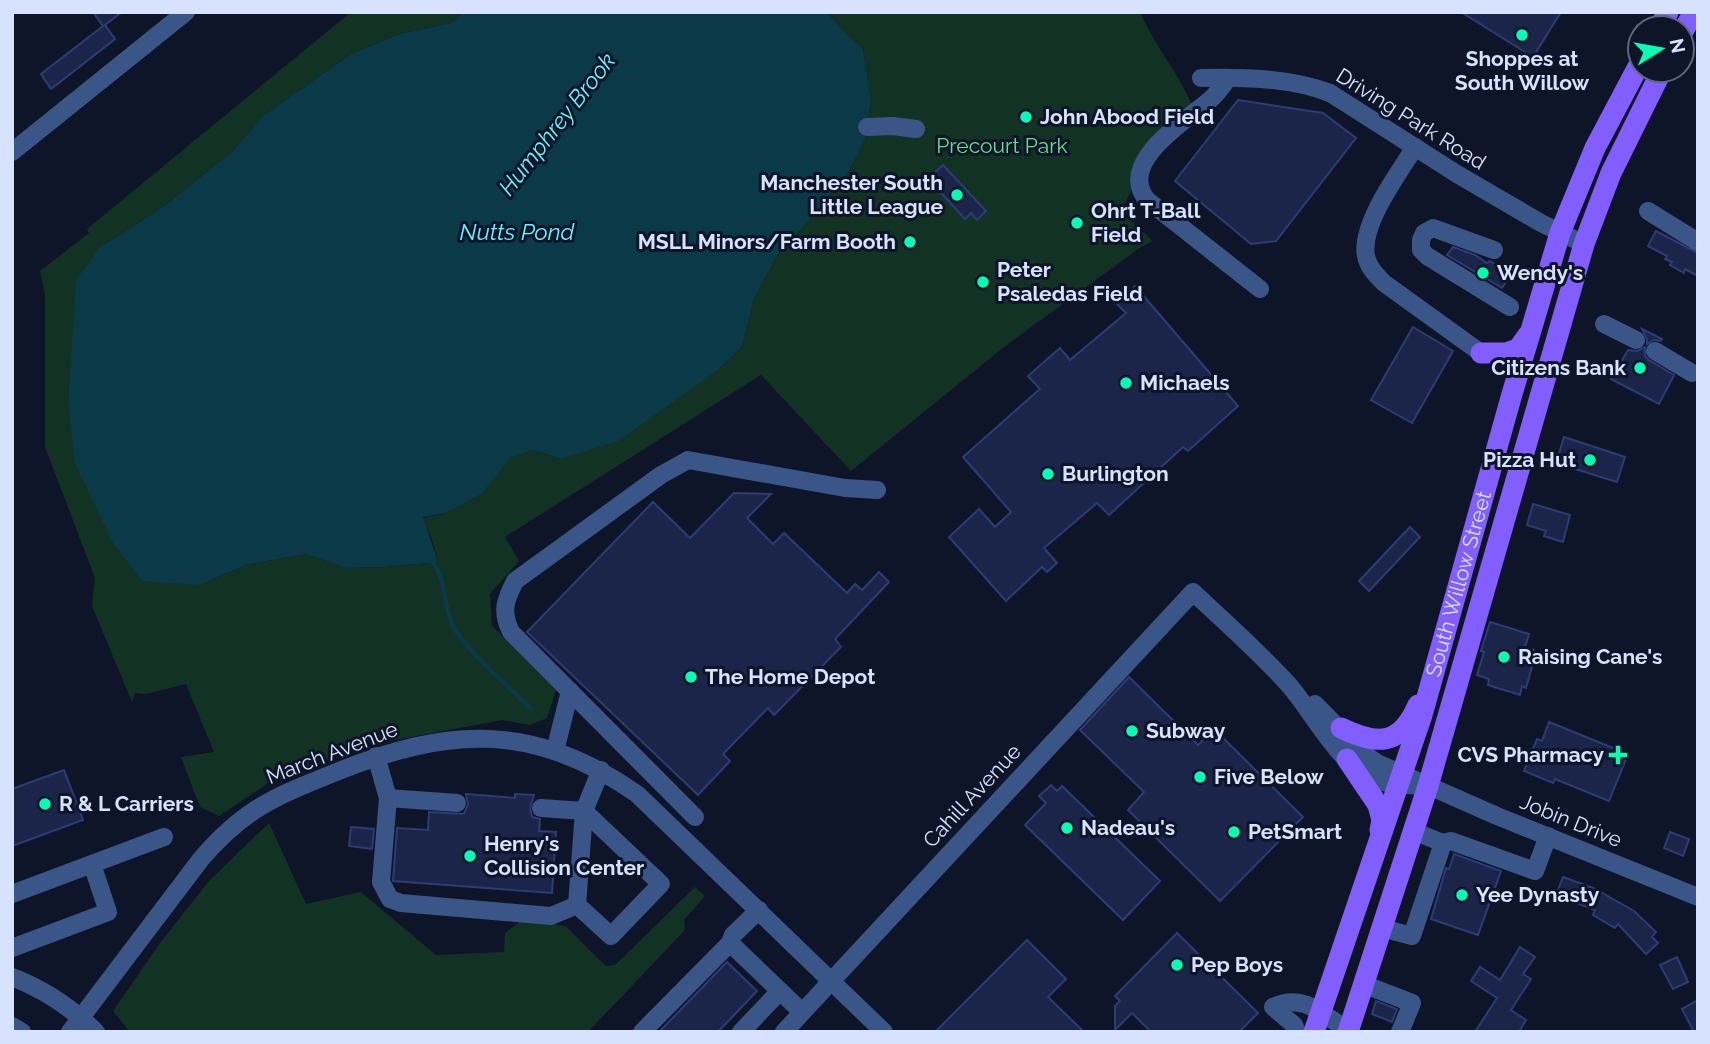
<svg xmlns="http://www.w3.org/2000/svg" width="1710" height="1044" viewBox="0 0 1710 1044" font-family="Raleway,sans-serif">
	<rect width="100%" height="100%" fill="#0f1528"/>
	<g fill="#123224">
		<path d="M351,12H465L451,23L399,34L351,54L264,115L232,152L163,207L99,248L73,341L68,400L200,585L246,565L306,554L345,568L385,567L438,562L432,540L422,518L445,513L482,494L509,458L533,450L561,459L678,396L718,370L742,347L754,299L778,254L815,214L847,175L865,140L871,99L863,48L848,36L827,12H1140C1154,45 1178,72 1192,105C1178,115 1160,125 1150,140C1136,161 1137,190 1120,210L1153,241L1141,247L1004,347L851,471L761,375L505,537L519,561L490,594L492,626L556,690L547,718L530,725L502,720L364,746L267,784L219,816L200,807L181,757L214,752L186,684L146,694L135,693L132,702L92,606L95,578L45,447V295L40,271L89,233L87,229Z"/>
		<path d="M269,823L306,904L361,892L436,955L504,952L505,933L522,920L565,926L606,966L615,965L695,887L705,896L684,920L685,930L588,1032H130L113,1011L160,943L209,881Z"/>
	</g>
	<path fill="#0a3947" d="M465,12H827L848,36L863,48L871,99L865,140L847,175L815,214L778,254L754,299L742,347L718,370L618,441L561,459L533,450L510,458L482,494L445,513L423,517L438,562L385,567L345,568L306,554L246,565L200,585L142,581L113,543L74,461L68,400L76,280L99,248L163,207L232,152L264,115L351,54L399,34L451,23Z"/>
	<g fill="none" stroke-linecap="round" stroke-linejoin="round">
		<path stroke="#0a3947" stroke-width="4.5" d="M431,560C448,581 442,605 453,626C466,651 510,687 531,709"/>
	</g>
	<g fill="#1b2449" stroke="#2d3b76" stroke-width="2">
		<path d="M93,12H122L105,25L115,39L51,89L41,74L103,26Z"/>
		<path d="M1461,12H1561L1533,57Z"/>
		<path d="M1238,100L1323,113L1356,138L1276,241L1251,244L1175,181Z"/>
		<path d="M943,165L986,211L977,220L971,213L965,219L928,179Z"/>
		<path d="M1656,231L1698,253V276L1685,269L1684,273L1670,265L1672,262L1665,259L1667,256L1648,246Z"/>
		<path d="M1453,247L1475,255L1487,263L1490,261L1501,268L1499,270L1509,277L1502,288L1447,255Z"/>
		<path d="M1135,286L1238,406L1188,451L1183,447L1109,515L1097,503L1044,548L1057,563L1047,572L1042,567L1006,601L949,537L979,509L995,527L1011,512L963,457L1040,389L1028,376L1060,348L1070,360L1126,313L1117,304Z"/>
		<path d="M1413,327L1453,351L1412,423L1371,400Z"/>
		<path d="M1642,329L1662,339L1661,341L1654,340L1647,344V339Z"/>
		<path d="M1645,347V356L1649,360L1674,375L1659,404L1611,379L1628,350L1637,351Z"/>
		<path d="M1564,437L1625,457L1617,482L1556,463Z"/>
		<path d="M734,493L771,494L747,518L773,544L784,533L847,593L855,584L862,590L879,572L889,582L835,639L841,647L774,715L768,708L723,754L730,761L698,795L527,632L653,502L690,538Z"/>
		<path d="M1533,504L1570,515L1563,542L1544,536L1546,531L1527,525Z"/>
		<path d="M1410,527L1420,537L1369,591L1359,581Z"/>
		<path d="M1490,622L1529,634L1525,647L1534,650L1529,666L1532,667L1526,688L1522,686L1520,695L1488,685L1489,679L1477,675L1484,652L1481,651Z"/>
		<path d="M1129,677L1198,745L1214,729L1303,817L1220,901L1128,810L1144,792L1080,730Z"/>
		<path d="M1549,722L1628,754L1609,801L1555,779L1553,783L1524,771L1537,739L1542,741Z"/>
		<path d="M64,770L83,820L12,846V789Z"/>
		<path d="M1051,785L1057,791L1062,786L1160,881L1123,920L1025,825L1046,803L1039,796Z"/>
		<path d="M466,794L515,798V794L534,795L530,808L532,817L540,819L539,831L556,832L552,893L393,881L397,828L428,830L429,812L464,814L468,804Z"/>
		<path d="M351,827L374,829L372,849L349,846Z"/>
		<path d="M1670,832L1689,839L1683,856L1664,848Z"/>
		<path d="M1454,854L1501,871L1478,935L1431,919L1446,868L1449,869Z"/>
		<path d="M1563,877L1593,888L1634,911L1656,932L1652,937L1658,943L1646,954L1618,924L1615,928L1593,915L1595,910L1556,895Z"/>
		<path d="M1177,933L1258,1013L1239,1032H1151L1132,1013L1115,1030V1006L1120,1001L1115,996Z"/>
		<path d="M1027,940L1066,979L1048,997L1084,1032H935Z"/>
		<path d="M1520,947L1535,957L1523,974L1531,979L1511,1010L1526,1020L1519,1032H1475L1497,998L1471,981L1480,967L1500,980Z"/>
		<path d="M1677,957L1688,982L1673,989L1660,965Z"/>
		<path d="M727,962L757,991L718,1032H659Z"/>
		<path d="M1698,1000V1032H1694L1682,1009Z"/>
		<path d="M1376,1001L1397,1009L1392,1022L1372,1014Z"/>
	</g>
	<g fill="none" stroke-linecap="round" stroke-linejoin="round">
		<g stroke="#3a5688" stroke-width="18">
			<path d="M1201,78C1243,77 1291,78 1330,93L1457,174L1541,223L1584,244"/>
			<path d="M1228,78C1223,85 1218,93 1211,99C1187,120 1116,162 1147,200L1260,289"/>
			<path d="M867,127L893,126L916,129"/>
			<path d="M1415,147C1399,173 1360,224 1366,256C1368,267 1376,275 1384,283L1481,353"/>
			<path d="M12,152L186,12"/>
			<path d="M1648,211L1698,242"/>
			<path d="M1494,250L1433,228L1424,233L1421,240V250L1427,256L1510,307"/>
			<path d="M1604,324L1636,340"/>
			<path d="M1655,351L1692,373"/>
			<path d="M1315,704L1364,754L1377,763L1497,816L1698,897"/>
			<path d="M555,751L570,691"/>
			<path d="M376,756L388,798L381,882L390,899L401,903L551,916L577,905L611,936L661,884L584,811L577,905"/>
			<path d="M388,798L457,803"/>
			<path d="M541,808L584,811L601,770"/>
			<path d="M695,817L511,632C501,611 505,601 515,581L661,475L688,460L845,488L877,490"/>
			<path d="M1443,843L1451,841L1535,871L1548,836"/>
			<path d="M12,894L164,837"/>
			<path d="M759,910L733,935L730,943L802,1012"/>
			<path d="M1382,928L1412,936L1443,843L1413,831"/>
			<path d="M12,948L108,912L92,864"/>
			<path d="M12,977C43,989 73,1009 96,1032"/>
			<path d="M1363,984L1412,1003L1400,1032"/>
			<path d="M12,1026L22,1032"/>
			<path d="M70,1032L201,859C244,809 274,797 334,773C447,727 533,721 637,794L884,1032"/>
			<path d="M642,1032L730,943"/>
			<path d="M741,1032L780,991"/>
			<path d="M784,1032L1193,592C1225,622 1259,652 1289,685C1313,713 1337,761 1370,777C1386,786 1409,785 1428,786"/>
			<path d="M1297,1032L1294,1025L1273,1007C1305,992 1324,1016 1350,1032"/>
		</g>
		<g stroke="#825eff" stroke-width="21">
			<path d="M1659,28L1668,12"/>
			<path d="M1682,33L1694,12"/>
			<path d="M1481,353H1506L1518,349L1528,335"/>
			<path d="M1341,728C1377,745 1400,747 1418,705"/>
			<path d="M1347,759L1378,805L1382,820L1380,830"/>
			<path id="s1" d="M1314,1032L1422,715L1512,394L1560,233L1595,148L1640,63"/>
			<path d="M1348,1032L1428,786L1584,244L1611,173L1662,70"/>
		</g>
	</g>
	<g fill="#03ffb3" stroke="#0f1528" stroke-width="2.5">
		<circle cx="1522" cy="35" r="7"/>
		<circle cx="1026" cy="117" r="7"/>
		<circle cx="957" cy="195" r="7"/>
		<circle cx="1077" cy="223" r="7"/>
		<circle cx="910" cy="242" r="7"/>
		<circle cx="1483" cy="273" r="7"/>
		<circle cx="983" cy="282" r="7"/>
		<circle cx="1640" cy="368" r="7"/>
		<circle cx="1126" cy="383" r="7"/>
		<circle cx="1590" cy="460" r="7"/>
		<circle cx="1048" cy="474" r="7"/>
		<circle cx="1504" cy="657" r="7"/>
		<circle cx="691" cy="677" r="7"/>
		<circle cx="1132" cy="731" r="7"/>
		<path d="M1614.5 744.5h7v7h7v7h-7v7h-7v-7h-7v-7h7z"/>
		<circle cx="1200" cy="777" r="7"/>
		<circle cx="45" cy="804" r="7"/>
		<circle cx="1067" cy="828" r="7"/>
		<circle cx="1234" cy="832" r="7"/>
		<circle cx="470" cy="856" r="7"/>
		<circle cx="1462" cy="895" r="7"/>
		<circle cx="1177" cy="965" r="7"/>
	</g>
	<g text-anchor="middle" stroke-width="6" stroke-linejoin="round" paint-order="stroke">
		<g font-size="21" font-weight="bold" fill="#d7e2ff" stroke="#0f1528" text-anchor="start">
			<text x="1522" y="66" text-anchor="middle">Shoppes at<tspan x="1522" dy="24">South Willow</tspan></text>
			<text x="1040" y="124">John Abood Field</text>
			<text x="943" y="190" text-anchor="end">Manchester South<tspan x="943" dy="24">Little League</tspan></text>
			<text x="1091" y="218">Ohrt T-Ball<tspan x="1091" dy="24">Field</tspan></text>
			<text x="896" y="249" text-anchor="end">MSLL Minors/Farm Booth</text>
			<text x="997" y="277">Peter<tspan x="997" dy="24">Psaledas Field</tspan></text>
			<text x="1497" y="280">Wendy's</text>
			<text x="1626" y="375" text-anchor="end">Citizens Bank</text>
			<text x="1140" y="390">Michaels</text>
			<text x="1576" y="467" text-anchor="end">Pizza Hut</text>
			<text x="1062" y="481">Burlington</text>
			<text x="1518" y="664">Raising Cane's</text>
			<text x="705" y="684">The Home Depot</text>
			<text x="1146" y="738">Subway</text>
			<text x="1604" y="762" text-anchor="end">CVS Pharmacy</text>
			<text x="1214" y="784">Five Below</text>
			<text x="59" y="811">R &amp; L Carriers</text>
			<text x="1081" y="835">Nadeau's</text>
			<text x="1248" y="839">PetSmart</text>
			<text x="484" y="851">Henry's<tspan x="484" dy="24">Collision Center</tspan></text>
			<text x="1476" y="902">Yee Dynasty</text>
			<text x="1191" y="972">Pep Boys</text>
		</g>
		<g font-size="21" fill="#d7e2ff" stroke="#0f1528">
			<text transform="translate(1411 119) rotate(32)" y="7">Driving Park Road</text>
			<text dy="7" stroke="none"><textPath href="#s1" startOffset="471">South Willow Street</textPath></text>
			<text transform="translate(332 753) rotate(-21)" y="7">March Avenue</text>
			<text transform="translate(972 796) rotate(-47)" y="7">Cahill Avenue</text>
			<text transform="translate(1571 821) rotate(22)" y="7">Jobin Drive</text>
		</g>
		<g font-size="21" fill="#5fe28d" stroke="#0f1528">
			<text x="1002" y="153">Precourt Park</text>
		</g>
		<g font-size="23" font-style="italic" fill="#65f5ff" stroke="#0f1528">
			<text transform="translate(557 124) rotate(-52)" y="8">Humphrey Brook</text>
			<text x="517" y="240">Nutts Pond</text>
		</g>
	</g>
	<rect width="1710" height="1044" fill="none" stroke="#d7e2ff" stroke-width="28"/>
	<g transform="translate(1661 49) rotate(79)"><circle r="33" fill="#0f1528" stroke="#5f677e" stroke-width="2"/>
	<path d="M0-5L12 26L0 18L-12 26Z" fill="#03ffb3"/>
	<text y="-10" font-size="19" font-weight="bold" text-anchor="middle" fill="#d7e2ff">N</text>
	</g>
</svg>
